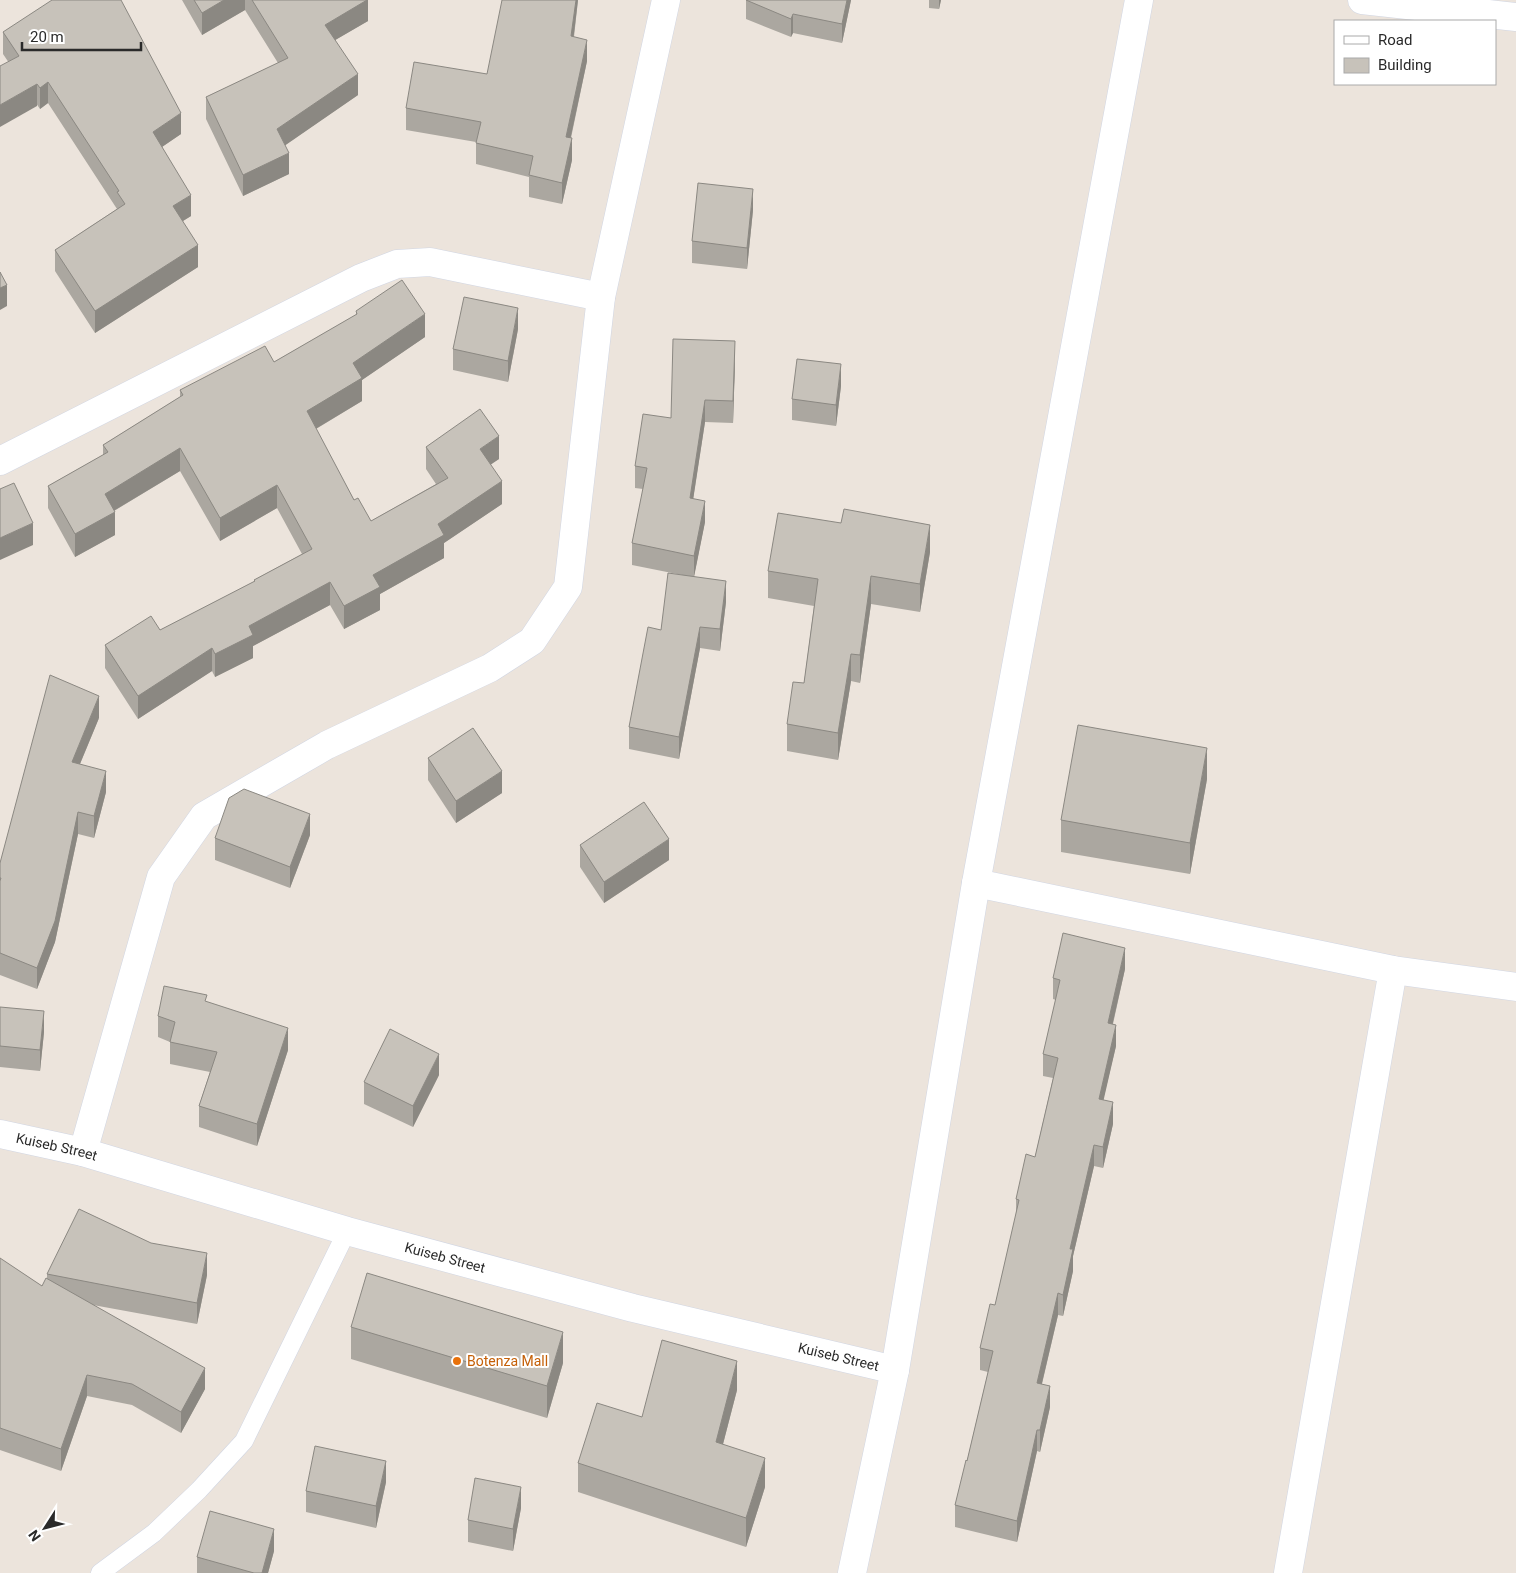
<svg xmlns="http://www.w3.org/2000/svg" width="1516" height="1573" viewBox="0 0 1516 1573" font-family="Roboto,sans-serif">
	<rect width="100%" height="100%" fill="#ece4dc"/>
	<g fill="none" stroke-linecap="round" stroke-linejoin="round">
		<g stroke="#d1d6e3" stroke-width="19">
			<path id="service" d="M100,1573L154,1533L199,1490L244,1441L347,1231"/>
		</g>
		<g stroke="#d1d6e3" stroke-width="29">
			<g id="minor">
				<path d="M1362,0L1516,17"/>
				<path d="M0,461L361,278L397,264L430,262L601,297"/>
				<path d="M976,883L1393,970L1516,987"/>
				<path id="s1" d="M0,1134L83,1152L347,1231L633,1308L895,1370"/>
				<path d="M83,1152L161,877L204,816L327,745L490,668L532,641L568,587L601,297L666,0"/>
				<path d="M852,1573L895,1370L976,883L1139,0"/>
				<path d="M1288,1573L1393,970"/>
			</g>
		</g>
		<use href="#service" stroke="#fff" stroke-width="18"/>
		<use href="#minor" stroke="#fff" stroke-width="28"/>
	</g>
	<g fill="#aba7a0">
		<path d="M182,0H368V21L335,40L358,95L285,145L289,174L243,196L206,119V97L278,63L245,10L202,35Z"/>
		<path d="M578,0L574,37L587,61L571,138L572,160L562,204L529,197V177L476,164V142L406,130V108L487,74Z"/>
		<path d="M746,0H851L842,43L793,33L791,37L746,19Z"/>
		<path d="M929,0H941L939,9L929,8Z"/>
		<path d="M3,32L181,134L162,147L191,216L183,221L198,267L95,333L55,271V250L117,209L48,103L40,109L3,54Z"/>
		<path d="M753,210L747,269L692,263V241Z"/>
		<path d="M356,311L425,337L362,380V401L316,429L354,500L371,521L436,484L426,469V447L499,459L490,464L502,504L444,543V558L380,594V610L344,629L330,605L253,646V658L215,677L212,671L138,719L105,668V645L160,630L254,582V580L302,554L277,508L220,541L180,471L114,511L115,535L75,557L48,508V486L103,455V445L180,397V390L274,362L356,315Z"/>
		<path d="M518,329L508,382L453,370V349Z"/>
		<path d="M735,362L733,423L705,422L693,499L705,522L694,576L726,602L720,651L700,648L679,759L629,749V727L661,630L682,575L632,565V543L643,489L635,488V466L671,418Z"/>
		<path d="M841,386L836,426L792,420V399Z"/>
		<path d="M930,552L920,612L871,604L860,683L851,681L838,760L787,751V724L804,683L814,606L768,598V571Z"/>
		<path d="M99,718L80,764L106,792L94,838L78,834L55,942L37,989L0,975V863Z"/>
		<path d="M428,758L502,793L456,823L428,780Z"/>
		<path d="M1207,779L1190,874L1061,852V820Z"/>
		<path d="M310,835L290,888L215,860V838Z"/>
		<path d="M580,845L669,860L604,903L580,867Z"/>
		<path d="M1125,969L1113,1024L1116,1046L1103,1100L1113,1124L1103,1168L1094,1166L1073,1256V1271L1063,1316L1058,1315L1042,1384L1050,1407L1040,1452L1037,1451L1017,1542L955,1527V1505L967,1461L988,1372L980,1370V1348L995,1305L1016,1216V1199L1035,1157L1053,1078L1043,1076V1054L1056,1000L1053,999V978Z"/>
		<path d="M207,1002L288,1050L257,1146L199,1127V1106L210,1072L170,1064V1042L158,1037V1016Z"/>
		<path d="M0,1007L44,1032L40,1071L0,1067Z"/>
		<path d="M439,1075L413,1127L364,1104V1082Z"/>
		<path d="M0,1259L42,1286L47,1278V1274L207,1275L197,1324L93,1305L205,1389L181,1433L132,1405L87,1396L61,1471L0,1450Z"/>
		<path d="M351,1327L563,1363L547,1418L351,1359Z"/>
		<path d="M737,1390L723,1444L765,1487L746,1547L578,1492V1463L642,1417Z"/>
		<path d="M386,1482L376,1528L306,1512V1491Z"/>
		<path d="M521,1508L513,1551L468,1542V1520Z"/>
		<path d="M274,1551L268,1573H197V1557Z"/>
	</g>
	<g fill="#8b8882">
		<path d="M224,0H245V10L202,35V13Z"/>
		<path d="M367,0H368V21L325,46V25Z"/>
		<path d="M576,0H578L571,58V36Z"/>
		<path d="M847,0H851L842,43V24Z"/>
		<path d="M939,0H941L939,9Z"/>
		<path d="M793,14V33L791,37V19Z"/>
		<path d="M587,40V61L566,159V137Z"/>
		<path d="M358,74V95L277,151V129Z"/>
		<path d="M48,82V103L40,109V88Z"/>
		<path d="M37,84V106L0,127V105Z"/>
		<path d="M181,113V134L153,153V132Z"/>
		<path d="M572,138V160L562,204V183Z"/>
		<path d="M289,153V174L243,196V175Z"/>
		<path d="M753,189V210L747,269V248Z"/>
		<path d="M191,195V216L173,227V206Z"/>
		<path d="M198,245V267L95,333V311Z"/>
		<path d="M7,285V306L0,310V288Z"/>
		<path d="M518,308V329L508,382V361Z"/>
		<path d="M425,314V337L362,380V401L307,434V411L353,363Z"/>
		<path d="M735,341V362L733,423V401Z"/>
		<path d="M841,364V386L836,426V405Z"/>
		<path d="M705,400V422L690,520V498Z"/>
		<path d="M499,436V459L480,472V449Z"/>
		<path d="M180,448V471L105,516V494Z"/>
		<path d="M502,481V504L444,543V558L380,594V610L344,629V606L373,575L438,524Z"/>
		<path d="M277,485V508L220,541V518Z"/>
		<path d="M705,501V522L694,577V556Z"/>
		<path d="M115,512V535L75,557V534Z"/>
		<path d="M33,523V545L0,560V538Z"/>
		<path d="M930,525V552L920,612V584Z"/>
		<path d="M871,576V604L860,683V655Z"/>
		<path d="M726,581V602L720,651V629Z"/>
		<path d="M330,582V605L253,646V658L215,677V654L249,626Z"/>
		<path d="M700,627V648L679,759V737Z"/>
		<path d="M212,648V671L138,719V696Z"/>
		<path d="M851,654V681L838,760V733Z"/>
		<path d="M99,696V718L72,783V762Z"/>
		<path d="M1207,748V779L1190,874V843Z"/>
		<path d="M106,771V792L94,838V816Z"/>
		<path d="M502,771V793L456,823V801Z"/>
		<path d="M78,812V834L55,942L37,989V968Z"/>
		<path d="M310,814V835L290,888V867Z"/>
		<path d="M669,839V860L604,903V882Z"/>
		<path d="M1125,948V969L1108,1044V1023Z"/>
		<path d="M44,1011V1032L40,1071V1050Z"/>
		<path d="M1116,1025V1046L1099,1120V1099Z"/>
		<path d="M288,1028V1050L257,1146V1124Z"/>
		<path d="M439,1054V1075L413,1127V1106Z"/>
		<path d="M1113,1102V1124L1103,1168V1147Z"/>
		<path d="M1094,1145V1166L1073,1256V1271L1063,1316V1295L1070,1249Z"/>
		<path d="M207,1253V1275L197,1324V1303Z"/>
		<path d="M1058,1293V1315L1037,1404V1383Z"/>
		<path d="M563,1332V1363L547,1418V1386Z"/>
		<path d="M737,1361V1390L716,1471V1442Z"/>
		<path d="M205,1368V1389L181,1433V1412Z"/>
		<path d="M87,1375V1396L61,1471V1449Z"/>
		<path d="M1050,1386V1407L1040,1452V1430Z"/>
		<path d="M1037,1430V1451L1017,1542V1521Z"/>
		<path d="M765,1458V1487L746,1547V1518Z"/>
		<path d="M386,1461V1482L376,1528V1506Z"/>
		<path d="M521,1487V1508L513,1551V1529Z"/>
		<path d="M274,1529V1551L268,1573H262Z"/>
	</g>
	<g fill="#c7c2ba" stroke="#8b8882">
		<path d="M52,0H121L181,113L153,132L191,195L173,206L198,245L95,311L55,250L125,204L117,192L119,191L48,82L40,88L37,84L0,105V66L19,56L3,32Z"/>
		<path d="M194,0H224L202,13Z"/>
		<path d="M252,0H367L325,25L358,74L277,129L289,153L243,175L206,97L288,58Z"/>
		<path d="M502,0H576L571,36L587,40L566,137L572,138L562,183L529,175L533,156L476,143L481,122L406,108L414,62L487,74Z"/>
		<path d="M746,0H847L842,24L793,14L791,19Z"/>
		<path d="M698,183L753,189L747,248L692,241Z"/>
		<path d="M0,272L7,285L0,288Z"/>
		<path d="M402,280L425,314L353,363L362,378L307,411L354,500L358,498L371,521L448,478L426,447L480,409L499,436L480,449L502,481L438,524L444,535L373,575L380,587L344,606L330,582L249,626L253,635L215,654L212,648L138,696L105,645L151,616L160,630L255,581L254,580L312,549L277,485L220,518L180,448L105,494L115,512L75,534L48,486L108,452L103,445L183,395L180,390L265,346L274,362L357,314L356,311Z"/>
		<path d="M464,297L518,308L508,361L453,349Z"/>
		<path d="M673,339L735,341L733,401L705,400L690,498L705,501L694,556L632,543L647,468L635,466L643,414L671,418Z"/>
		<path d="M797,359L841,364L836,405L792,399Z"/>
		<path d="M14,483L33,523L0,538V489Z"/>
		<path d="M844,509L930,525L920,584L871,576L860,655L851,654L838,733L787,724L793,682L804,683L818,579L768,571L778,513L841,523Z"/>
		<path d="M668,573L726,581L720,629L700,627L679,737L629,727L648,627L661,630Z"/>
		<path d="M50,675L99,696L72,762L106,771L94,816L78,812L55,921L37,968L0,953V881L1,878H0V863Z"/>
		<path d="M1078,725L1207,748L1190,843L1061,820Z"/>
		<path d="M473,728L502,771L456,801L428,758Z"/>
		<path d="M244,789L310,814L290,867L215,838L229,798Z"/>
		<path d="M644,802L669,839L604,882L580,845Z"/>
		<path d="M1063,933L1125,948L1108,1023L1116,1025L1099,1099L1113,1102L1103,1147L1094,1145L1070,1249H1073L1063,1295L1058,1293L1037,1383L1050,1386L1040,1430H1037L1017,1521L955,1505L966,1460L967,1461L993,1351L980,1348L990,1304L995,1305L1019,1200L1016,1199L1026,1154L1035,1157L1058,1058L1043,1054L1060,980L1053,978Z"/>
		<path d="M164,986L207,995L205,1001L288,1028L257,1124L199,1106L217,1052L170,1042L175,1022L158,1016Z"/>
		<path d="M0,1007L44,1011L40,1050L0,1046Z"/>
		<path d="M390,1029L439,1054L413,1106L364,1082Z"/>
		<path d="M79,1209L151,1243L207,1253L197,1303L47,1274Z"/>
		<path d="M0,1258L42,1286L46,1278L205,1368L181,1412L132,1384L87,1375L61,1449L0,1428Z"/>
		<path d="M367,1273L563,1332L547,1386L351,1327Z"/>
		<path d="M662,1340L737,1361L716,1442L765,1458L746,1518L578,1463L597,1403L642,1417Z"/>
		<path d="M315,1446L386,1461L376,1506L306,1491Z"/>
		<path d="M475,1478L521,1487L513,1529L468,1520Z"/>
		<path d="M210,1511L274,1529L262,1573H254L197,1557Z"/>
	</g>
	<circle fill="#e8710a" stroke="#fff" stroke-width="2" cx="457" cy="1361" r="5"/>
	<g text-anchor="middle" stroke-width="4" stroke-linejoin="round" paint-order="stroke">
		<g font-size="14" fill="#2a2a2a" stroke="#fff">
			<text dy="5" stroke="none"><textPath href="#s1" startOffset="58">Kuiseb Street</textPath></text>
			<text dy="5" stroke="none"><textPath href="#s1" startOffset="462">Kuiseb Street</textPath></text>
			<text dy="5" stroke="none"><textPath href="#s1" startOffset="868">Kuiseb Street</textPath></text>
		</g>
		<g font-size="14" fill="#c56008" stroke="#fff" text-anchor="start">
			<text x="467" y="1366">Botenza Mall</text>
		</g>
	</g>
	<rect x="1334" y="20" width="162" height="65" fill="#ffffff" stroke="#aaaaaa"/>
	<rect x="1344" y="36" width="25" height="8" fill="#ffffff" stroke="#aaaaaa"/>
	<text x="1378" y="45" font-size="15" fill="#2a2a2a">Road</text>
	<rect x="1344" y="58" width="25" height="15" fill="#c7c2ba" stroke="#aaaaaa"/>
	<text x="1378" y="70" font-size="15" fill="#2a2a2a">Building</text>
	<g transform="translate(45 1528) rotate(234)" stroke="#ffffff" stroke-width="4" paint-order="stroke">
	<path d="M0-4L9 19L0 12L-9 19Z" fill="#2a2a2a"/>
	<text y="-8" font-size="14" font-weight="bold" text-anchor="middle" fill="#2a2a2a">N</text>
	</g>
	<path d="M22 42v8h119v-8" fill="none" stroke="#2a2a2a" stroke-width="2.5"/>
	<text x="30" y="42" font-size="15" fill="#2a2a2a" stroke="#ffffff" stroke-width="4" paint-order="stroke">20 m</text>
</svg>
